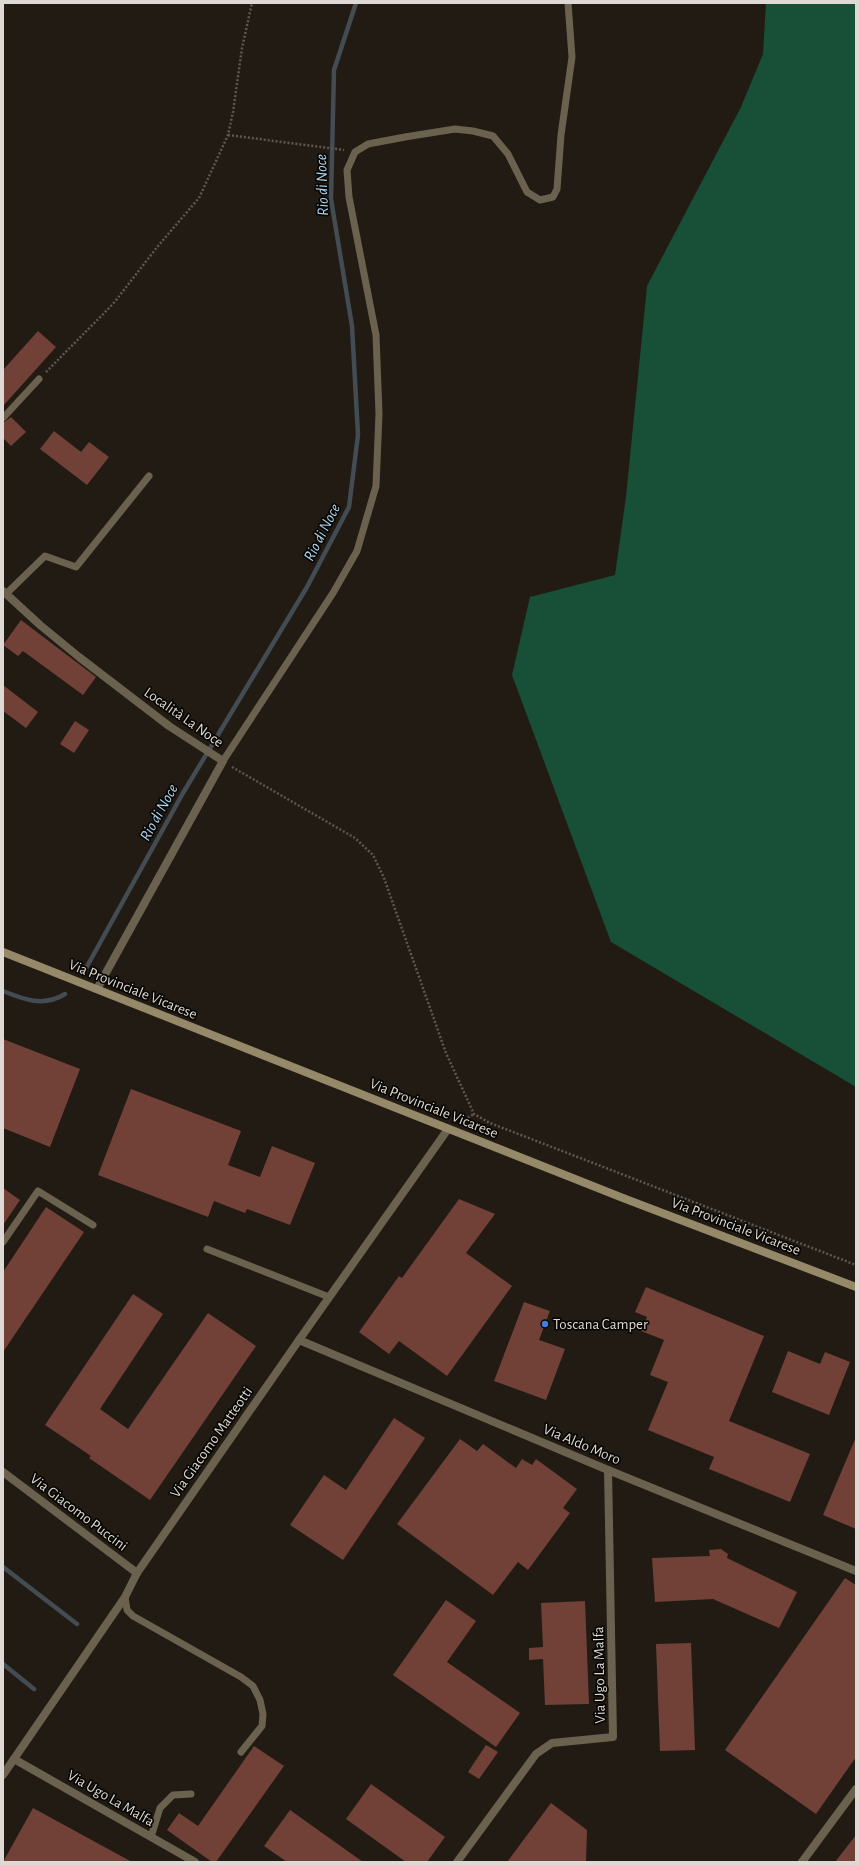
<svg xmlns="http://www.w3.org/2000/svg" width="859" height="1865" viewBox="0 0 859 1865" font-family="'Alegreya Sans',sans-serif">
	<rect width="100%" height="100%" fill="#221b13"/>
	<path fill="#184f37" d="M766,3H856V1087L611,942L512,675L530,597L615,575L626,497L647,286L741,107L763,54Z"/>
	<g fill="none" stroke-linecap="round" stroke-linejoin="round">
		<g stroke="#434c53" stroke-width="4.5">
			<path d="M85,970L183,793L307,587L349,507L358,435L352,326L331,199L334,70L356,3"/>
			<path d="M3,991C25,1000 44,1007 65,994"/>
			<path d="M3,1567L77,1624"/>
			<path d="M3,1664L34,1689"/>
		</g>
	</g>
	<g fill="#714036">
		<path d="M38,331L56,347L3,406V370Z"/>
		<path d="M11,417L26,432L11,446L3,438V423Z"/>
		<path d="M54,431L81,452L89,442L109,457L87,485L40,449Z"/>
		<path d="M21,620L96,677L83,695L23,651L18,656L3,645Z"/>
		<path d="M3,685L38,712L26,728L3,711Z"/>
		<path d="M75,721L89,730L74,753L60,744Z"/>
		<path d="M3,1039L80,1069L50,1147L3,1128Z"/>
		<path d="M131,1089L241,1131L228,1165L260,1177L272,1146L315,1163L290,1225L247,1209L245,1213L214,1201L208,1217L98,1175Z"/>
		<path d="M3,1188L20,1200L3,1225Z"/>
		<path d="M459,1199L495,1214L466,1253L512,1286L447,1376L399,1341L389,1354L359,1332L399,1276L402,1278Z"/>
		<path d="M46,1207L84,1232L3,1352V1272Z"/>
		<path d="M646,1287L764,1336L729,1421L810,1454L790,1502L709,1469L714,1457L648,1430L668,1382L650,1375L664,1340L641,1331L647,1317L635,1312Z"/>
		<path d="M133,1294L163,1314L100,1409L128,1429L208,1313L256,1346L150,1500L89,1458L91,1456L45,1425Z"/>
		<path d="M524,1302L550,1311L539,1340L565,1349L546,1400L494,1381Z"/>
		<path d="M788,1351L820,1364L825,1352L850,1362L829,1415L772,1392Z"/>
		<path d="M394,1418L425,1438L343,1560L290,1525L324,1475L346,1490Z"/>
		<path d="M856,1437V1529L823,1515Z"/>
		<path d="M460,1439L477,1451L483,1444L516,1468L522,1459L532,1465L536,1459L577,1489L563,1508L570,1513L528,1570L518,1562L493,1595L397,1524Z"/>
		<path d="M721,1549L728,1554L727,1558L797,1592L779,1628L713,1599L655,1602L652,1558L710,1556L709,1550Z"/>
		<path d="M845,1578L856,1585V1757L816,1814L725,1750Z"/>
		<path d="M446,1600L476,1621L447,1662L520,1713L496,1747L393,1675Z"/>
		<path d="M585,1601L589,1704L545,1705L543,1659L529,1660V1648L543,1647L541,1603Z"/>
		<path d="M691,1643L695,1750L660,1751L656,1644Z"/>
		<path d="M486,1745L498,1752L479,1779L468,1772Z"/>
		<path d="M254,1746L284,1766L216,1862H212L167,1830L179,1813L198,1826Z"/>
		<path d="M371,1784L445,1837L427,1862H406L346,1819Z"/>
		<path d="M551,1803L587,1830L586,1862H507Z"/>
		<path d="M33,1808L132,1862H3Z"/>
		<path d="M290,1810L363,1862H287L264,1846Z"/>
		<path d="M856,1835V1862H835Z"/>
	</g>
	<g fill="none" stroke-linecap="round" stroke-linejoin="round">
		<g stroke="#5e5851" stroke-width="2.5" stroke-dasharray="2 2" stroke-linecap="butt">
			<path d="M228,135L344,150"/>
			<path d="M46,372L113,304L158,246L199,198L228,135L233,112L242,48L252,3"/>
			<path d="M232,767L355,838L373,855L384,878L446,1053L474,1114L490,1123L856,1265"/>
			<path d="M461,1122L474,1114"/>
		</g>
		<g stroke="#6a624e" stroke-width="7">
			<path d="M3,418L39,379"/>
			<path d="M7,593L45,556L76,567L149,476"/>
			<path d="M223,761L333,593L357,551L376,486L379,414L376,335L349,197L347,170L355,152L368,144L405,137L455,129L473,131L493,136L508,154L527,192L540,200L553,197L557,189L561,135L572,57L568,3"/>
			<path d="M3,1242L38,1191L93,1225"/>
			<path d="M207,1249L329,1297"/>
			<path d="M125,1597L127,1610L133,1616L241,1677L253,1686L260,1700L263,1714L262,1726L241,1752"/>
			<path d="M151,1837L160,1808L173,1795L191,1794"/>
		</g>
		<g stroke="#6a624e" stroke-width="8">
			<path d="M3,591L40,625L79,657L169,726L223,761L97,989"/>
			<path d="M299,1340L608,1470L856,1571"/>
			<path d="M3,1472L137,1573"/>
			<path d="M14,1759L195,1862"/>
			<path d="M3,1775L125,1597L137,1573L299,1340L448,1129"/>
			<path d="M457,1862L536,1754L552,1743L613,1737L608,1470"/>
			<path d="M802,1862L856,1789"/>
		</g>
		<path stroke="#968969" stroke-width="8" d="M3,952L623,1198L856,1287"/>
	</g>
	<circle fill="#3f7fe0" stroke="#090704" stroke-width="1.5" cx="545" cy="1324" r="4"/>
	<g text-anchor="middle" stroke-width="3.5" stroke-linejoin="round" paint-order="stroke">
		<g font-size="15" fill="#ded9d4" stroke="#090704">
			<text transform="translate(184 717) rotate(35)" y="5">Località La Noce</text>
			<text transform="translate(133 989) rotate(22)" y="5">Via Provinciale Vicarese</text>
			<text transform="translate(434 1108) rotate(22)" y="5">Via Provinciale Vicarese</text>
			<text transform="translate(736 1226) rotate(21)" y="5">Via Provinciale Vicarese</text>
			<text transform="translate(211 1442) rotate(-55)" y="5">Via Giacomo Matteotti</text>
			<text transform="translate(582 1444) rotate(23)" y="5">Via Aldo Moro</text>
			<text transform="translate(79 1512) rotate(37)" y="5">Via Giacomo Puccini</text>
			<text transform="translate(599 1675) rotate(-91)" y="5">Via Ugo La Malfa</text>
			<text transform="translate(111 1798) rotate(30)" y="5">Via Ugo La Malfa</text>
		</g>
		<g font-size="15" fill="#ded9d4" stroke="#090704" text-anchor="start">
			<text x="553" y="1329">Toscana Camper</text>
		</g>
		<g font-size="16" font-style="italic" fill="#add9f4" stroke="#090704">
			<text transform="translate(321 185) rotate(-92)" y="6">Rio di Noce</text>
			<text transform="translate(321 532) rotate(-63)" y="6">Rio di Noce</text>
			<text transform="translate(158 812) rotate(-61)" y="6">Rio di Noce</text>
		</g>
	</g>
	<rect width="859" height="1865" fill="none" stroke="#ded9d4" stroke-width="8"/>
</svg>
